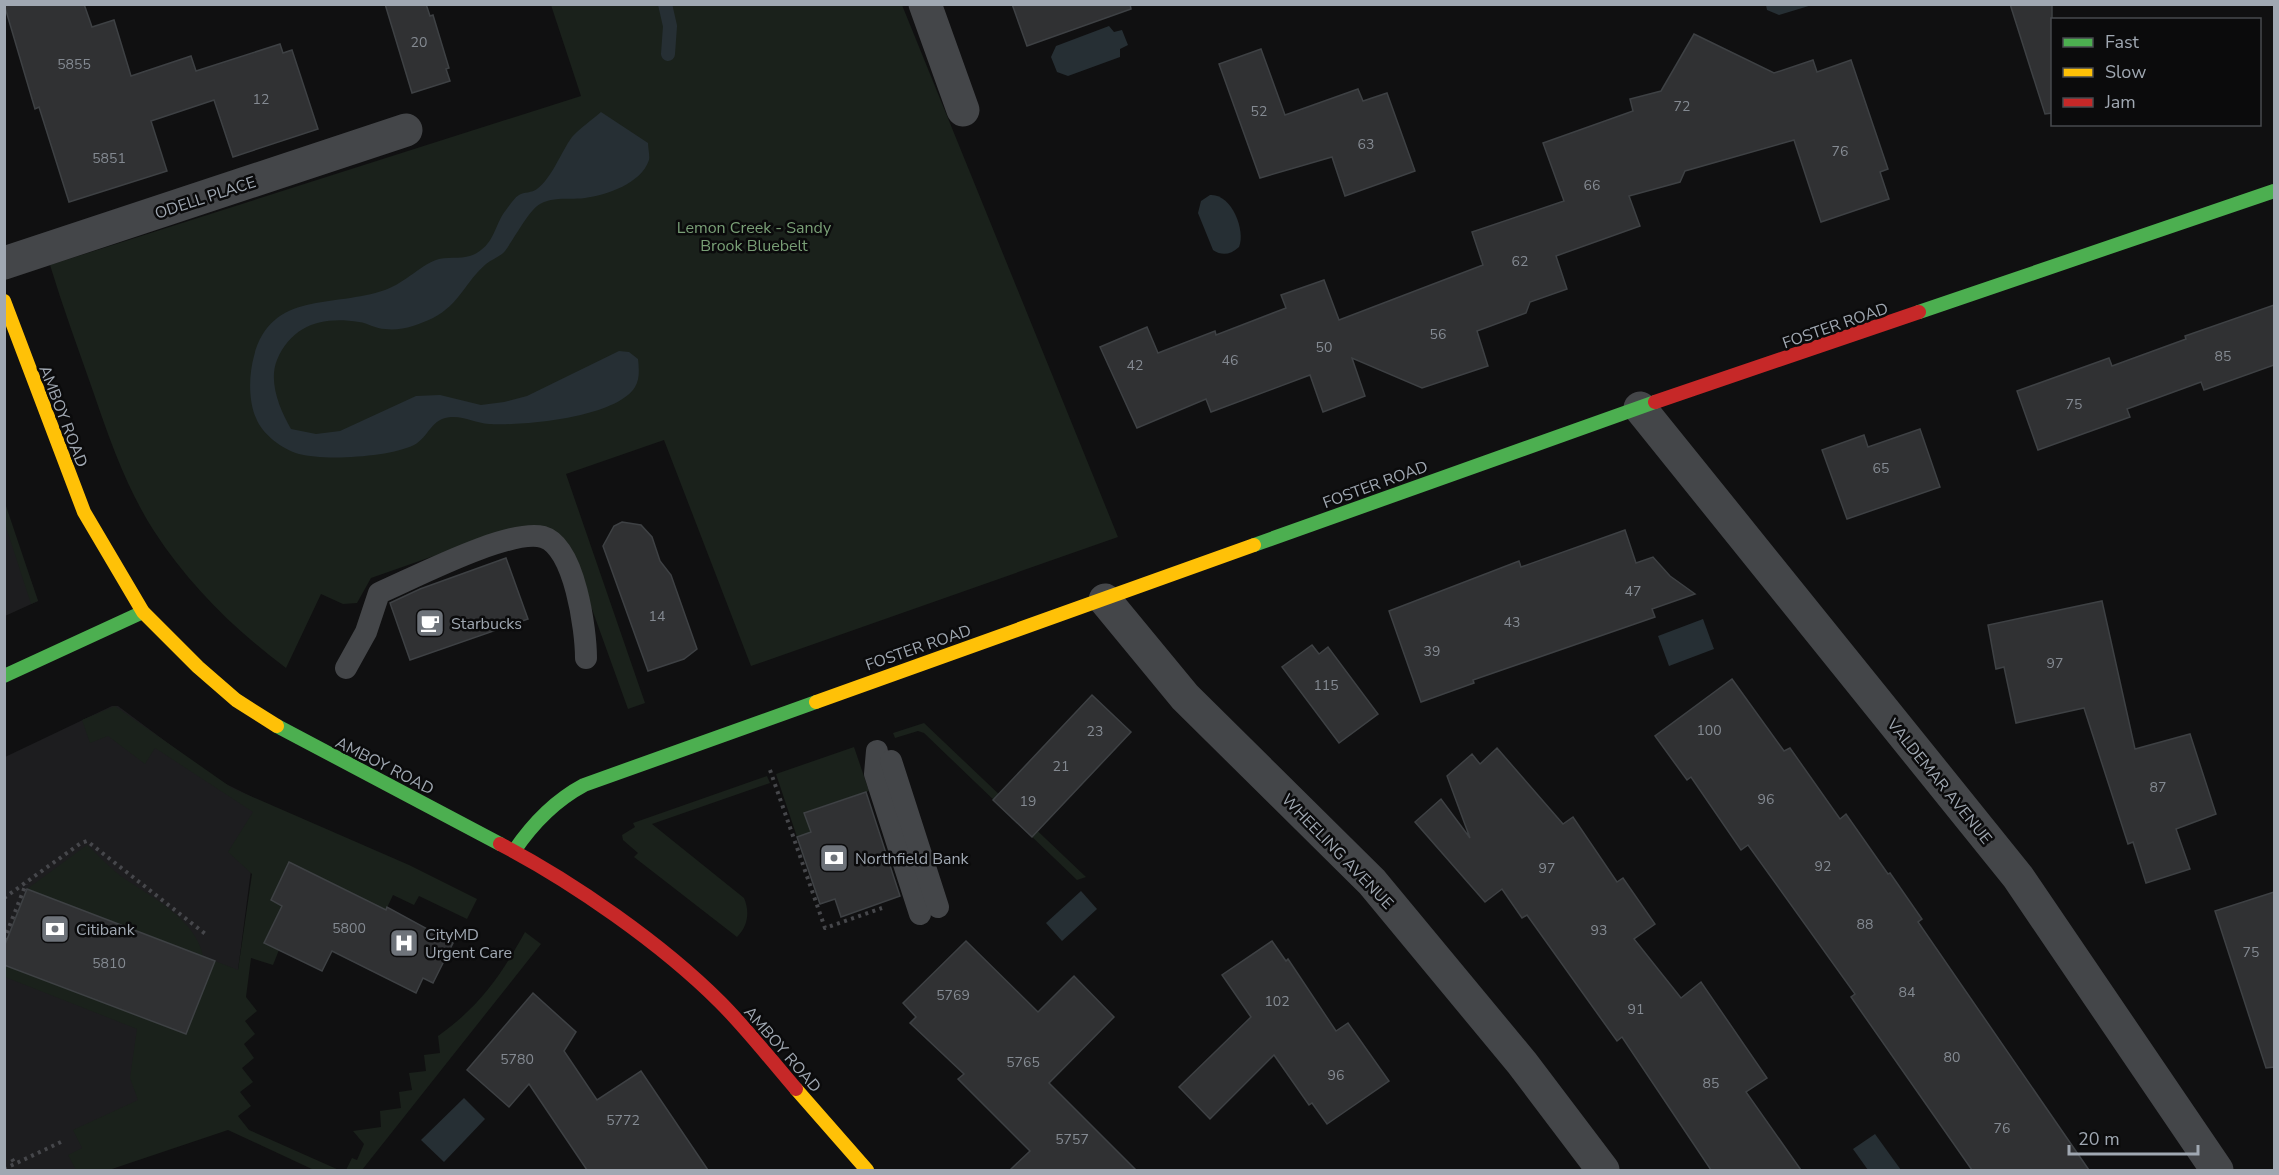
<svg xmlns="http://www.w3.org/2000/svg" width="2279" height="1175" viewBox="0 0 2279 1175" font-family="'Nunito Sans',sans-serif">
	<rect width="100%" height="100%" fill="#101011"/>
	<g fill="#1d1d1f">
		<path d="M4,503L38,601L5,616H4Z"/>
		<path d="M112,706H118L216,779L260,801L238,970L109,1170H5V757Z"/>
	</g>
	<g fill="#1a211b">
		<path d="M551,5H902L1118,537L751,666L664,440L566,474L645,703L628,709L570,548L505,531L371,578L357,603L343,604L321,594L286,668C235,630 189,585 154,531C127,489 110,441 94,394C79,351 63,308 50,265L581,96Z"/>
		<path d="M5,503L38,601L31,604L5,524Z"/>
		<path d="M115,706L232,788L409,865L477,899L467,919L419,896L414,905L393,895L386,910L289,863L271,900L282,906L264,942L279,950L273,965L251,958L246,997L257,1011L245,1021L255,1034L244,1044L254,1058L242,1068L253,1082L240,1092L251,1106L238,1116L249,1130L339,1170H314L228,1130L109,1170H76L68,1155L82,1148L73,1130L138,1100L130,1078L137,1029L5,977L4,965L186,1034L215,961L238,970L252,874L228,852L253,812L155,748L145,764L108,736L90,743L82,720Z"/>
		<path d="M924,723L1086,877L1077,880L924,733L918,731L895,738L893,733Z"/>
		<path d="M854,747L869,791L805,812L811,832L797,837L776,774Z"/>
		<path d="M767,776L770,783L652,824L744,898C750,912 748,926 737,937L634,857L638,853L623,840L622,835L635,827L633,823Z"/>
		<path d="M87,845C99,856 112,870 125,879C153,898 196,920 203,956L27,889Z"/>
		<path d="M525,932L541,944L362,1170H346L352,1158L357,1160L364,1144L353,1131L381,1127L380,1111L401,1108L399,1092L412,1090L409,1073L426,1071L424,1055L440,1053L438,1036C480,1006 500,977 525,932Z"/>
	</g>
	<g fill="#262f34">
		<path d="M1766,5V4L1812,5L1779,15L1767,10Z"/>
		<path d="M1109,26L1114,32L1122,30L1128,45L1120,49V57L1068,76L1057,72L1051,57L1056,46Z"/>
		<path d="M601,112L648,143C648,148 650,156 649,160C641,184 606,195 585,198C570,200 554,196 540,204C529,210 514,239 505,251C500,257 492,259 486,264C465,282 460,304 433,318C418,325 402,331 385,329C376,329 368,323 359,322C322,316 292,325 277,360C268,382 280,410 291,429L316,434L340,431L416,396L440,395L481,405L504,402L527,396L619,351L629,352L638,359C639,368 640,379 635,387C616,418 521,426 489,424C476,423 464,416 451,417C431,418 429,437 414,445C390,457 325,461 299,454C282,449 262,434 256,418C248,400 249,374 254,356C271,290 334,308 385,290C405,283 423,263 439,259C454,256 468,261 481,250C495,240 496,222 506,210C510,205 514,198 519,195C524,192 532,193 537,189C552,178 561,152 572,137C580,128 592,120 601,112Z"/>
		<path d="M1210,195C1231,193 1246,230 1239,247C1230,255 1222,256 1213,250L1198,213L1201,201Z"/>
		<path d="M1703,619L1714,649L1669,666L1658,636Z"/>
		<path d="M1081,891L1097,909L1062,941L1046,923Z"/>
		<path d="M464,1098L485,1119L444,1162L421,1140Z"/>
		<path d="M1875,1134L1901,1170H1868L1853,1149Z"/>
	</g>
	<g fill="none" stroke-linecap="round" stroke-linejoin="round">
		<path stroke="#262f34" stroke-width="14" d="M665,4L670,26L668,54"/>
	</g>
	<g fill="#303133" stroke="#3e4144" stroke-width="1.5">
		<path d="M4,4H84L92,27L114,20L131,76L191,56L196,71L280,44L283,53L292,50L318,129L233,157L214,100L151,121L167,171L69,202L39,107L35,109Z"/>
		<path d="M385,4H426L430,16L433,15L449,68L446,69L450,81L412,93Z"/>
		<path d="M1012,4H1130L1131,9L1027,46Z"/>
		<path d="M2010,4H2052V113L2045,114Z"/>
		<path d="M1694,34L1774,73L1813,60L1817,72L1851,60L1888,169L1880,172L1889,199L1821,222L1794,140L1685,171L1680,182L1629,196L1640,226L1556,256L1567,289L1530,302L1526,313L1477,331L1488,366L1422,388L1352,358L1365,396L1323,412L1310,375L1211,412L1206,399L1137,428L1100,347L1147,327L1158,353L1215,331L1216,335L1286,308L1281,295L1324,280L1339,320L1483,265L1472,232L1564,201L1543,143L1633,111L1630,99L1661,91Z"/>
		<path d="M1261,49L1285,115L1358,89L1363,101L1387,93L1415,171L1345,196L1332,157L1260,178L1219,64Z"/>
		<path d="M2274,305V365L2204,390L2201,382L2127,409L2130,417L2038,450L2017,391L2109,358L2112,366L2186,339L2185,336Z"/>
		<path d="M1920,429L1940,487L1847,519L1822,450L1864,435L1868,447Z"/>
		<path d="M622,522L641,525L652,537L660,561L671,575L697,649L684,659L648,671L603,546L614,526Z"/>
		<path d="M1625,530L1636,563L1653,557L1670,576L1695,594L1652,609L1655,617L1473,680L1474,683L1421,702L1389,611L1519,561L1521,567Z"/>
		<path d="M506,558L528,619L410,660L390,603L420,589Z"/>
		<path d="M2102,601L2135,749L2190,734L2216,814L2176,829L2190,869L2146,883L2133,842L2128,844L2084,708L2016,723L2004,667L1996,669L1988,625Z"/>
		<path d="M1312,645L1319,654L1328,647L1378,714L1339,743L1282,667Z"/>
		<path d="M1732,679L1784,751L1790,748L1840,819L1846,814L1888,874L1890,873L1922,919L1918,922L2089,1170H1972L1851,997L1855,994L1748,845L1741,850L1691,777L1687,780L1655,736Z"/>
		<path d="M1092,695L1131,732L1032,837L993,800Z"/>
		<path d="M1497,748L1563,824L1573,817L1617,882L1623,878L1655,924L1634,939L1681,998L1701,982L1767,1078L1746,1092L1801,1170H1711L1622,1037L1617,1041L1527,915L1522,918L1502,889L1485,902L1415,822L1441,799L1470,838L1447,776L1472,754L1480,764Z"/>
		<path d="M866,792L900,896L841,917L835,899L820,904L797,837L811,832L804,813Z"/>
		<path d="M289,862L386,910L387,907L453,943L433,983L423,978L416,993L332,951L322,971L264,943L282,906L271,900Z"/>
		<path d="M27,889L215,961L186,1034L4,965V947Z"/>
		<path d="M2274,892V1067L2266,1068L2215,911Z"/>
		<path d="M966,941L1038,1012L1074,976L1114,1017L1049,1083L1136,1170H1010L1030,1151L958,1079L964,1074L910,1023L916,1017L903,1003Z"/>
		<path d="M1272,941L1286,961L1288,959L1336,1031L1348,1023L1389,1081L1327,1124L1312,1103L1309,1105L1274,1055L1210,1119L1179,1087L1251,1017L1222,975Z"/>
		<path d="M533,993L576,1032L564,1051L597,1100L641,1071L708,1170H587L529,1084L509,1107L467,1070Z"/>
	</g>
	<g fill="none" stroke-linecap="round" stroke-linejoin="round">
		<g stroke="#46474b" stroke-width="4" stroke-dasharray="3 4.5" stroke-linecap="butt">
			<path d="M770,770L825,928L882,908"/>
			<path d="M4,898L81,843L87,841L208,936"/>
			<path d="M4,940L26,884"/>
			<path d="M12,1159L15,1164"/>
			<path d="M4,1169L61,1142"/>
		</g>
		<g stroke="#444649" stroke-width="22">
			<path d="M346,668L366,632L379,593C414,578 509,528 543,537C575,546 586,631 586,658"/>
			<path d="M877,751L875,774L920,914"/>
			<path d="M891,761L938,907"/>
		</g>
		<g stroke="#444649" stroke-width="33">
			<path d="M925,4L963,110"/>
			<path d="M4,263L406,130"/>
			<path d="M1640,408L2018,877L2217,1170"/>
			<path d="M1105,600L1185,697L1372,882L1522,1063L1603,1170"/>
		</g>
		<g stroke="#4caf50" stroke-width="14">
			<path d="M1919,312L2274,191"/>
			<path d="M1254,545L1655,402"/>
			<path d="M4,676L143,612"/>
			<path d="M277,726L500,844"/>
			<path d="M514,851C533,823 554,801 584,785L816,702"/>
		</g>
		<g stroke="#ffc107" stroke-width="14">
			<path d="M4,301L84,512L143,612L198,667L236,700L277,726"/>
			<path d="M816,702L1254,545"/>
			<path d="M796,1089L867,1170"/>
		</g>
		<g stroke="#c62828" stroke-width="14">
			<path d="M1655,402L1919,312"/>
			<path d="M500,844C573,882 662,944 720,1002C747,1029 771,1060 796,1089"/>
		</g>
	</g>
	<defs>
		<g id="cafe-square" transform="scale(1.5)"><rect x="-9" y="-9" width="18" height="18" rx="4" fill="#6e737a" stroke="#0b0b0c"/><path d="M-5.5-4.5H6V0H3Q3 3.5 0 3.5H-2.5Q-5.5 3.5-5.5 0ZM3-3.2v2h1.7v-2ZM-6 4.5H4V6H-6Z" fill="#fff"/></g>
		<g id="bank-square" transform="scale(1.5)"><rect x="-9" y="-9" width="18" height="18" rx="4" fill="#6e737a" stroke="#0b0b0c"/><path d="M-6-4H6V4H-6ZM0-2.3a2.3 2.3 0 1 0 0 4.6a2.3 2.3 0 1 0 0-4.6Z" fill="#fff"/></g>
		<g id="hospital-square" transform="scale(1.5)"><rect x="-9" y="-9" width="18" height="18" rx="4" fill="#6e737a" stroke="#0b0b0c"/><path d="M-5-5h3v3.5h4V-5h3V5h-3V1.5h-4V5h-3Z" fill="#fff"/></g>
	</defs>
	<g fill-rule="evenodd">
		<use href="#cafe-square" x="430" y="623"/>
		<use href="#bank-square" x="834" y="858"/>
		<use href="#bank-square" x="55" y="929"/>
		<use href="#hospital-square" x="404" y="943"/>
	</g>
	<g text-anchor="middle" stroke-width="5" stroke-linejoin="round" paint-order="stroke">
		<g font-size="14" fill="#848a92">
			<text x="419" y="47">20</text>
			<text x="74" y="69">5855</text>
			<text x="261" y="104">12</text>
			<text x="1682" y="111">72</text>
			<text x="1259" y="116">52</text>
			<text x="1366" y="149">63</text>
			<text x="1840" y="156">76</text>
			<text x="109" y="163">5851</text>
			<text x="1592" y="190">66</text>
			<text x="1520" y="266">62</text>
			<text x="1438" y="339">56</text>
			<text x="1324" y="352">50</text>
			<text x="2223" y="361">85</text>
			<text x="1230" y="365">46</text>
			<text x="1135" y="370">42</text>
			<text x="2074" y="409">75</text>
			<text x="1881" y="473">65</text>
			<text x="1633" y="596">47</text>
			<text x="657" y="621">14</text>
			<text x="1512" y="627">43</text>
			<text x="1432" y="656">39</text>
			<text x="2055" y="668">97</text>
			<text x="1326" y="690">115</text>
			<text x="1709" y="735">100</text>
			<text x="1095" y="736">23</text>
			<text x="1061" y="771">21</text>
			<text x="2158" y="792">87</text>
			<text x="1766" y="804">96</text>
			<text x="1028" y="806">19</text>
			<text x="1823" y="871">92</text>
			<text x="1547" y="873">97</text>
			<text x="1865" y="929">88</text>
			<text x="349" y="933">5800</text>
			<text x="1599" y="935">93</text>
			<text x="2251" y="957">75</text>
			<text x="109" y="968">5810</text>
			<text x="1907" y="997">84</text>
			<text x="953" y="1000">5769</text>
			<text x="1277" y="1006">102</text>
			<text x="1636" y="1014">91</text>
			<text x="1952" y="1062">80</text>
			<text x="517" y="1064">5780</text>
			<text x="1023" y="1067">5765</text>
			<text x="1336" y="1080">96</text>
			<text x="1711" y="1088">85</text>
			<text x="623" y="1125">5772</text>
			<text x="2002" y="1133">76</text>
			<text x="1072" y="1144">5757</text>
		</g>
		<g font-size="16" fill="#a0a8b2" stroke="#0b0b0c">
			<text transform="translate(205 197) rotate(-18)" y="6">ODELL PLACE</text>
			<text transform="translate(1835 325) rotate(-19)" y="6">FOSTER ROAD</text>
			<text transform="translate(64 416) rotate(69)" y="6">AMBOY ROAD</text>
			<text transform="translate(1375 484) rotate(-20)" y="6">FOSTER ROAD</text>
			<text transform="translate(918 647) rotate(-19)" y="6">FOSTER ROAD</text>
			<text transform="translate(385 765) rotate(27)" y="6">AMBOY ROAD</text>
			<text transform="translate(1940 781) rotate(51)" y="6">VALDEMAR AVENUE</text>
			<text transform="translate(1338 851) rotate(46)" y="6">WHEELING AVENUE</text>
			<text transform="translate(783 1049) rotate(49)" y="6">AMBOY ROAD</text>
		</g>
		<g font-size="16" fill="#799f76" stroke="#0b0b0c">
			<text x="754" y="233">Lemon Creek - Sandy<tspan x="754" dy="18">Brook Bluebelt</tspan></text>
		</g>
		<g font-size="16" fill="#a0a8b2" stroke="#0b0b0c" text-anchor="start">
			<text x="451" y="629">Starbucks</text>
			<text x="855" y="864">Northfield Bank</text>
			<text x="76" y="935">Citibank</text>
			<text x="425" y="940">CityMD<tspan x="425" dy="18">Urgent Care</tspan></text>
		</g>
	</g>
	<rect width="2279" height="1175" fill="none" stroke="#a0a8b2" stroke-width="12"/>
	<rect x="2051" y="18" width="210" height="108" fill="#0b0b0c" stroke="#474a4e" stroke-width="1.5"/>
	<rect x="2063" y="38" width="30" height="9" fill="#4caf50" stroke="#474a4e" stroke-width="1.5"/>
	<text x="2105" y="48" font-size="18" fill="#a0a8b2">Fast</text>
	<rect x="2063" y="68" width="30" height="9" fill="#ffc107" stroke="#474a4e" stroke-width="1.5"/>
	<text x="2105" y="78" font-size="18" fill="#a0a8b2">Slow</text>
	<rect x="2063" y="98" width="30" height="9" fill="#c62828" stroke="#474a4e" stroke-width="1.5"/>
	<text x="2105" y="108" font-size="18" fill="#a0a8b2">Jam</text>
	<path d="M2069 1145v9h129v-9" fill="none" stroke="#a0a8b2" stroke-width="3"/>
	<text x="2078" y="1145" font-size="18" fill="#a0a8b2" stroke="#0b0b0c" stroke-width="4.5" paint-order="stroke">20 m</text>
</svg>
